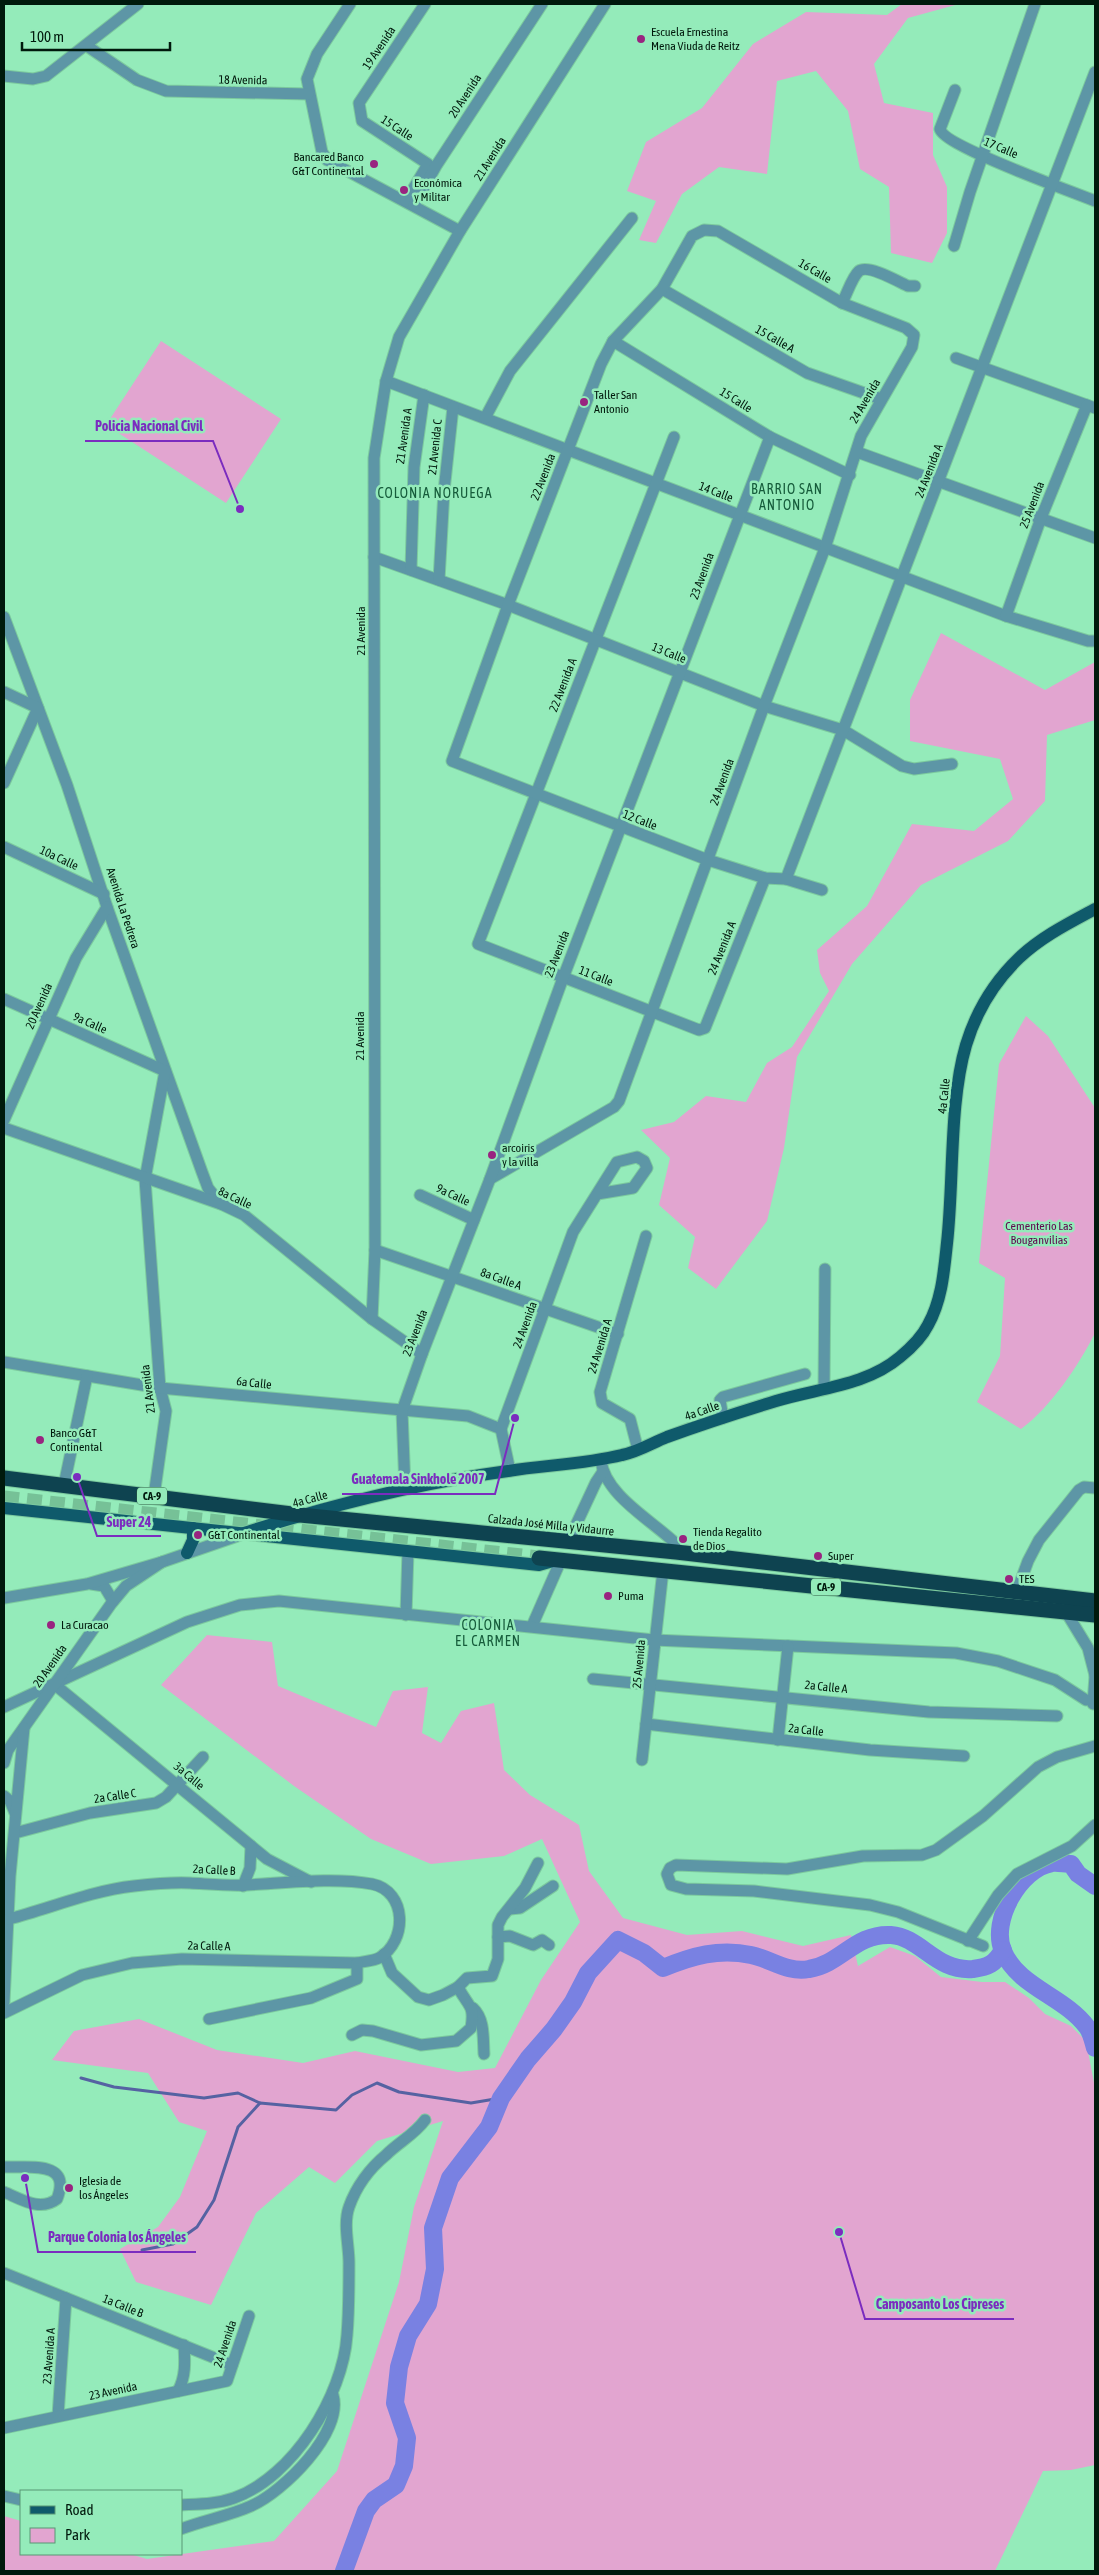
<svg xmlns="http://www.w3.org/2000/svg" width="1099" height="2575" viewBox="0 0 1099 2575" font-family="'Asap Condensed',sans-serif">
	<rect width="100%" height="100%" fill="#94ebba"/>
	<g fill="#e2a5d0">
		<path d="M902,4H959L908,18L874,64L884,103L933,113V155L947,187V233L932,263L891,253L889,187L860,169L848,111L816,71L777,81L767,174L719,167L682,194L656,243L639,240L656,201L627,191L646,142L702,108L753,44L806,12L887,15Z"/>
		<path d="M161,341L281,419L226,503L106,425Z"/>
		<path d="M941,633L1045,690L1095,662V720L1047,735L1045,801L1008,841L921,885L852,964L797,1057L784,1148L767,1221L716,1289L688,1268L695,1237L659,1205L670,1158L641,1130L674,1122L706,1096L746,1102L767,1063L792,1047L829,991L820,973L817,950L867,906L912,824L974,831L1013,799L1000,759L910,741V700Z"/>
		<path d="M1026,1016L1048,1036L1095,1108V1333C1079,1365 1050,1408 1021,1429L977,1402L1000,1356L1005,1278L979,1263L999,1064Z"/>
		<path d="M207,1635L272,1642L278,1686L376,1727L393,1691L428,1687L422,1733L441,1743L461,1711L494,1703L504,1770L530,1795L579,1825L589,1871L623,1918L687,1935L742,1931L803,1946L851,1935L858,1966L890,1947L915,1956L941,1977L982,1982H1005L1029,1998L1045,2014L1071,2026L1086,2041L1095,2088V2465L1071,2470L1043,2471L995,2571H4V2516L21,2521V2554H130L147,2559L274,2541L337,2471L399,2282L414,2207L443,2121L377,2141L335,2183L309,2167L256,2213L211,2305L136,2282L120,2249L158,2227L180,2197L207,2131L179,2122L148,2073L52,2060L74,2031L139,2019L217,2050L303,2063L355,2051L458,2072L495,2068L541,1980L580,1922L542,1839L504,1856L431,1864L371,1839L294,1786L161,1685Z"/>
	</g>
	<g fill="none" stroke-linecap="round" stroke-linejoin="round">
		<g stroke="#5562a2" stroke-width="3">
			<path d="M81,2078L114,2087L204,2098L238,2093L260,2103"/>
			<path d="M142,2250L173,2244L197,2227L214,2200L238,2127L260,2103L336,2110L352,2095L377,2083L399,2092L471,2103L501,2098"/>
		</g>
		<g stroke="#7981e2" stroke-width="18">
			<path d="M1095,1886L1078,1874L1071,1864C1065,1864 1057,1862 1052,1863C1020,1868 990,1921 1003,1951C1018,1987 1064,1996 1087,2027C1091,2032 1093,2041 1095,2048"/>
			<path d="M344,2571L366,2511L374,2500L396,2485L404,2466L407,2438L395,2403L399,2367L408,2336L428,2304L435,2269L433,2228L450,2178L489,2127L501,2098L528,2059L554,2029L573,2002L588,1973L618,1940L644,1953L663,1968C692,1956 719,1948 751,1955C771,1959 787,1973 809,1969C841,1964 855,1933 891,1935C921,1937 936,1972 973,1969C988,1967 995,1964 1003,1950"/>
		</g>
		<path stroke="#76c197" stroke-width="15" stroke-dasharray="15 8" stroke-linecap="butt" d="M4,1498L539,1558"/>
		<g stroke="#7cc99e" stroke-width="13">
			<g id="minor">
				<path d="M350,4L317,54L307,79L322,152L327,160L460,231"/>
				<path d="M87,46L137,80L166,91L308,94"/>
				<path d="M4,76L33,79L46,76L138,4"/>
				<path d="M955,90L940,129C944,146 1073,192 1095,201"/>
				<path d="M406,201L428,164L362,121L359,103L425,4"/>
				<path d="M414,205L436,166L542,4"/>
				<path d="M954,246L970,192L1035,4"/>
				<path d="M662,289L807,373L881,399"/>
				<path d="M842,303C847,294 852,277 859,271C868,264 899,282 908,286H915"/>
				<path d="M613,341L770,437L850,475"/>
				<path d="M956,358L1095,408"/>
				<path d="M386,381L1006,616L1088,641H1095"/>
				<path d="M485,418L510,371L632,218"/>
				<path d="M674,437L478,944L699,1030L705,1028L765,878"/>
				<path d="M857,452L1095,538"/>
				<path d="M374,557L508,605L764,706L843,730L902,766L914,769L952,764"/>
				<path d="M411,570L414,467L424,395"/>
				<path d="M439,580L444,491L453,407"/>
				<path d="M1006,616L1041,518L1087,405"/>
				<path d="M4,617L67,785L107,907L202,1172L208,1188L221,1204"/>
				<path d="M4,692L38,708L4,783"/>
				<path d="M4,847L104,894"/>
				<path d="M786,879L1095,72"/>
				<path d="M4,999L165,1071L145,1179L160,1388L166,1411L154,1496"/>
				<path d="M4,1120L76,958L107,907"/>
				<path d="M4,1128L221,1204L244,1215L372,1319L422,1354"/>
				<path d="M490,1179L614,1107L619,1101L764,706L825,548L861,436L912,347L914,335L906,328L842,303L718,231L704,230L692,236L662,289L613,341L601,364L508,605L452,761L708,860L765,878L786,879L822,890"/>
				<path d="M420,1195L474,1220"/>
				<path d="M375,1250L618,1334"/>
				<path d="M372,1319L375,1250L374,458L386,381L399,337L460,231L605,4"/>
				<path d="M4,1362L160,1388L468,1416L501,1429"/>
				<path d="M824,1389L825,1269"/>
				<path d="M723,1418L720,1400L723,1397L805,1374"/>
				<path d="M638,1450L630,1419L602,1403L600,1392L646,1236"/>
				<path d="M601,1460C604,1494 651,1520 674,1542L676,1552"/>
				<path d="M510,1471L501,1429L573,1232L617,1162L637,1157L644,1161L647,1168L633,1188L597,1194"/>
				<path d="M64,1485L87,1376"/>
				<path d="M405,1488L402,1411L422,1354L490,1179L563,978L770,437"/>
				<path d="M568,1542L596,1482L602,1473"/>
				<path d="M91,1584L104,1586L113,1601"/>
				<path d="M1017,1591L1028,1561L1039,1540L1079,1490L1084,1487L1095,1488"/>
				<path d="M4,1598L87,1584L162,1562L243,1534"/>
				<path d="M1066,1612L1088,1648L1095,1675"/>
				<path d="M406,1615L408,1551"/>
				<path d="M532,1626L561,1560"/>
				<path d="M593,1679L929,1712L1057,1716"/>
				<path d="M54,1684L267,1859L311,1882"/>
				<path d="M1093,1704L1095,1676"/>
				<path d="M4,1707L187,1622L240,1605L279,1601L654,1640L956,1653L998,1661L1055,1680L1086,1700"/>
				<path d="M646,1724L870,1750L964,1756"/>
				<path d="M778,1740L788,1646"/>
				<path d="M642,1760L663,1570"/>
				<path d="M4,1763L8,1750L111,1604L126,1586L162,1562"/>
				<path d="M4,1796L10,1801L15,1813"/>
				<path d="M15,1833L90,1813L156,1803L166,1797L203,1757"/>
				<path d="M243,1886L250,1868L251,1846"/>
				<path d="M510,1909L520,1908L553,1886"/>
				<path d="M498,1937L510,1936L533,1945L542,1940L549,1945"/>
				<path d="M968,1941L998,1895L1017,1874L1072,1846L1095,1825"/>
				<path d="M983,1946L898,1912L870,1905L754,1891L686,1889L671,1885L667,1874L670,1868L676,1865L787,1869L863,1856L922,1855L936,1850L983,1816L1038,1767L1057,1757L1095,1746"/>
				<path d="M384,1954L392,1973L418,1997L429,2000L443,1995L458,1987L467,1978L492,1976L498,1959V1925L502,1917L525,1888L538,1863"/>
				<path d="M4,2002L10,1876L24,1728"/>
				<path d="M473,2008C485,2019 483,2039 484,2054"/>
				<path d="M4,2013L82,1975L132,1963L182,1959L357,1963C365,1961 373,1961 379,1958C408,1941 407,1891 372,1884C334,1877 286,1883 247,1885C228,1886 209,1884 190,1883C172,1882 152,1884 134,1886C90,1891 51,1908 9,1919"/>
				<path d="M209,2019L311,1998L357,1979V1963"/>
				<path d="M352,2035L362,2030L373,2031L421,2045L456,2041L471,2028C475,2004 468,2007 458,1987"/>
				<path d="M4,2167C29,2168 72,2160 57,2199C40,2212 21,2199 4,2192"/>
				<path d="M4,2273L232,2365"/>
				<path d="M178,2391C186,2376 185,2362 184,2345"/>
				<path d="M58,2416L66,2298"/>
				<path d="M4,2428L227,2381L249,2316"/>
				<path d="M4,2496L21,2500"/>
				<path d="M181,2505C199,2504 217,2504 234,2498C293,2477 343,2396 347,2335C349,2312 349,2287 349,2263C349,2245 343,2224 349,2207C356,2187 370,2168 386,2155C399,2142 414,2135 425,2120"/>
				<path d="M181,2529C204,2520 229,2516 251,2506C283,2492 344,2432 333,2395"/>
			</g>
		</g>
		<g stroke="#7cc99e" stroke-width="14">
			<g id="major">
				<path d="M4,1508L539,1565L553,1561"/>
				<path d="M244,1533C331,1505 418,1483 508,1471C547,1465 585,1464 622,1455C638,1452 652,1443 667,1437C703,1424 740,1412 776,1401C818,1388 866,1386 900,1357C911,1348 922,1337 928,1325C942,1300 944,1271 947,1243C954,1181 949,1103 966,1045C976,1012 995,981 1019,958C1041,937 1069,923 1095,909"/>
				<path d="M187,1553L193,1540V1528"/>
			</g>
		</g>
		<g stroke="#7cc99e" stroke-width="17">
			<g id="highway">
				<path d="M4,1478L300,1515L676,1552L1095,1601"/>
				<path d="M539,1558L1095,1615"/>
			</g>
		</g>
		<use href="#minor" stroke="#5d96a6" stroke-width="11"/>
		<use href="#major" stroke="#0f5a6b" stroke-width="12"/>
		<use href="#highway" stroke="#0e4350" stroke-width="15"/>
	</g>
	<g fill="#992480" stroke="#94ebba" stroke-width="2">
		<circle cx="641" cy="39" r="5"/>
		<circle cx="374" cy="164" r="5"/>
		<circle cx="404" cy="190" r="5"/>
		<circle cx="584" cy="402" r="5"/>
		<circle cx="492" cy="1155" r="5"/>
		<circle cx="40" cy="1440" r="5"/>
		<circle cx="198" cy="1535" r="5"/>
		<circle cx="683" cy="1539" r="5"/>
		<circle cx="818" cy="1556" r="5"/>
		<circle cx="1009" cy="1579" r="5"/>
		<circle cx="608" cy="1596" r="5"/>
		<circle cx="51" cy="1625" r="5"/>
		<circle cx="69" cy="2188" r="5"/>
	</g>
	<g text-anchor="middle" stroke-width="5" stroke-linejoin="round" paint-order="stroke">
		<g fill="#94ebba" stroke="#2c5840" stroke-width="1">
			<rect x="137" y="1487.5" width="30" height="17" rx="4"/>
			<rect x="811" y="1578.5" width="30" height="17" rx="4"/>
		</g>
		<g font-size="11" font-weight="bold" fill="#00190c">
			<text x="152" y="1500">CA-9</text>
			<text x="826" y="1591">CA-9</text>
		</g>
		<g font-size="12" fill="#00190c" stroke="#94ebba" text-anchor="start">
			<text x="651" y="36">Escuela Ernestina<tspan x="651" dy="14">Mena Viuda de Reitz</tspan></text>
			<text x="364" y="161" text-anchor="end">Bancared Banco<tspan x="364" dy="14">G&amp;T Continental</tspan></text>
			<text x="414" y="187">Económica<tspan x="414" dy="14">y Militar</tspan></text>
			<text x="594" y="399">Taller San<tspan x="594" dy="14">Antonio</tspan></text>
			<text x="502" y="1152">arcoiris<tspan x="502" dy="14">y la villa</tspan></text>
			<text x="50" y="1437">Banco G&amp;T<tspan x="50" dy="14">Continental</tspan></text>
			<text x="693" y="1536">Tienda Regalito<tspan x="693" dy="14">de Dios</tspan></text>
			<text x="208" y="1539">G&amp;T Continental</text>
			<text x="828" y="1560">Super</text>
			<text x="1019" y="1583">TES</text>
			<text x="618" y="1600">Puma</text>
			<text x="61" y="1629">La Curacao</text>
			<text x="79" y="2185">Iglesia de<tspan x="79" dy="14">los Ángeles</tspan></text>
		</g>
		<g font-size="12" fill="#00190c" stroke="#94ebba">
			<text transform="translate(379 48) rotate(-56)" y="4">19 Avenida</text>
			<text transform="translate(243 80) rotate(1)" y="4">18 Avenida</text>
			<text transform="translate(465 96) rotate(-57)" y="4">20 Avenida</text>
			<text transform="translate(397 128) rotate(33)" y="4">15 Calle</text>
			<text transform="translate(1001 148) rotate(23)" y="4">17 Calle</text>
			<text transform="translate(490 159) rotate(-58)" y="4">21 Avenida</text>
			<text transform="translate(815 271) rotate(30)" y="4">16 Calle</text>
			<text transform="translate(775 339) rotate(30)" y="4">15 Calle A</text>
			<text transform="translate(736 400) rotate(32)" y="4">15 Calle</text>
			<text transform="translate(865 401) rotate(-60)" y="4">24 Avenida</text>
			<text transform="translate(404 436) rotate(-82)" y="4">21 Avenida A</text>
			<text transform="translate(435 447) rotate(-84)" y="4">21 Avenida C</text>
			<text transform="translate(929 471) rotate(-69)" y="4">24 Avenida A</text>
			<text transform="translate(543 477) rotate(-69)" y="4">22 Avenida</text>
			<text transform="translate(716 492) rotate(21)" y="4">14 Calle</text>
			<text transform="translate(1032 505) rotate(-69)" y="4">25 Avenida</text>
			<text transform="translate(702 576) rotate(-70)" y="4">23 Avenida</text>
			<text transform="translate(361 631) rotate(-90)" y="4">21 Avenida</text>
			<text transform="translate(669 653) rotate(22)" y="4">13 Calle</text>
			<text transform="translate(563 685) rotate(-69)" y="4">22 Avenida A</text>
			<text transform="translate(722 782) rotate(-70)" y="4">24 Avenida</text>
			<text transform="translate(640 820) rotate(21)" y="4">12 Calle</text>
			<text transform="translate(59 858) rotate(25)" y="4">10a Calle</text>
			<text transform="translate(123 908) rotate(72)" y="4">Avenida La Pedrera</text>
			<text transform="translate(722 948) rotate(-68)" y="4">24 Avenida A</text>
			<text transform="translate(557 954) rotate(-69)" y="4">23 Avenida</text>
			<text transform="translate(596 976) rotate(21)" y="4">11 Calle</text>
			<text transform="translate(39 1006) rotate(-66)" y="4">20 Avenida</text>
			<text transform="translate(90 1023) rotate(24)" y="4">9a Calle</text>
			<text transform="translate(360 1036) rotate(-90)" y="4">21 Avenida</text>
			<text transform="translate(944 1096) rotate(-84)" y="4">4a Calle</text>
			<text transform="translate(453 1195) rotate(25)" y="4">9a Calle</text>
			<text transform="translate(235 1198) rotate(25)" y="4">8a Calle</text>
			<text transform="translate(501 1279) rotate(20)" y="4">8a Calle A</text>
			<text transform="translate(525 1325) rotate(-70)" y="4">24 Avenida</text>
			<text transform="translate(415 1333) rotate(-69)" y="4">23 Avenida</text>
			<text transform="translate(600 1346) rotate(-73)" y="4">24 Avenida A</text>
			<text transform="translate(254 1383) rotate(6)" y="4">6a Calle</text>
			<text transform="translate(148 1389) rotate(-97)" y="4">21 Avenida</text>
			<text transform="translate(702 1411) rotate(-19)" y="4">4a Calle</text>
			<text transform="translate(310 1499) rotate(-15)" y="4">4a Calle</text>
			<text transform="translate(551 1525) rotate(6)" y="4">Calzada José Milla y Vidaurre</text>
			<text transform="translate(639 1664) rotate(-85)" y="4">25 Avenida</text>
			<text transform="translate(50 1666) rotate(-55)" y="4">20 Avenida</text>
			<text transform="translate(826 1687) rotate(6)" y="4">2a Calle A</text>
			<text transform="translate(806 1730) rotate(6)" y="4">2a Calle</text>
			<text transform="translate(189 1776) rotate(40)" y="4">3a Calle</text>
			<text transform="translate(115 1796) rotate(-8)" y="4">2a Calle C</text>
			<text transform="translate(214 1870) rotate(3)" y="4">2a Calle B</text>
			<text transform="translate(209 1946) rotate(1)" y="4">2a Calle A</text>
			<text transform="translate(123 2306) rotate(22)" y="4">1a Calle B</text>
			<text transform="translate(225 2344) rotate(-72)" y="4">24 Avenida</text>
			<text transform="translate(49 2356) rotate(-86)" y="4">23 Avenida A</text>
			<text transform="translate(113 2391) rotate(-12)" y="4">23 Avenida</text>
		</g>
		<g font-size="12" fill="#5f074e" stroke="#94ebba">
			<text x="1039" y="1230">Cementerio Las<tspan x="1039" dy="14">Bouganvilias</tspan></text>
		</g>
		<g font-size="14" letter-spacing="1" fill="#165c3b" stroke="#94ebba">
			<text x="787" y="494">BARRIO SAN<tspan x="787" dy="16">ANTONIO</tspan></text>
			<text x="435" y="498">COLONIA NORUEGA</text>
			<text x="488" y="1630">COLONIA<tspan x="488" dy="16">EL CARMEN</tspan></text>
		</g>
	</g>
	<path fill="none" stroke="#7b2cbf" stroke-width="2" d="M240 509L213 441H85M515 1418L495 1494H342M77 1477L97 1536H161M25 2178L38 2252H196M839 2232L865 2319H1014"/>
	<g fill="#7b2cbf" stroke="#94ebba" stroke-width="2">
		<circle cx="240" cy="509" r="5"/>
		<circle cx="515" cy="1418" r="5"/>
		<circle cx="77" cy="1477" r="5"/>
		<circle cx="25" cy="2178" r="5"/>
		<circle cx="839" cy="2232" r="5"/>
	</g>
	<g font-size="14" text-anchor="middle" font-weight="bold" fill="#7b2cbf" stroke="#94ebba" stroke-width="5" stroke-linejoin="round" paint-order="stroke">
		<text x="149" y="431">Policia Nacional Civil</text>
		<text x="418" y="1484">Guatemala Sinkhole 2007</text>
		<text x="129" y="1527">Super 24</text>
		<text x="117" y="2242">Parque Colonia los Ángeles</text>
		<text x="940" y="2309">Camposanto Los Cipreses</text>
	</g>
	<rect width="1099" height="2575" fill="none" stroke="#00190c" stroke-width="10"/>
	<rect x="20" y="2490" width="162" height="65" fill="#94ebba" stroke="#599774"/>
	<rect x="30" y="2506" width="25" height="8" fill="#0f5a6b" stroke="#599774"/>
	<text x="65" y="2515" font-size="15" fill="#00190c">Road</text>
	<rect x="30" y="2528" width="25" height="15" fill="#e2a5d0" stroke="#599774"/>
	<text x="65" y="2540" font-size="15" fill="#00190c">Park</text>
	<path d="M22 42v8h148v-8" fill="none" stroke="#00190c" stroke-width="2.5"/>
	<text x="30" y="42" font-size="15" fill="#00190c" stroke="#94ebba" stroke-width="4" paint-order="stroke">100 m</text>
</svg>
